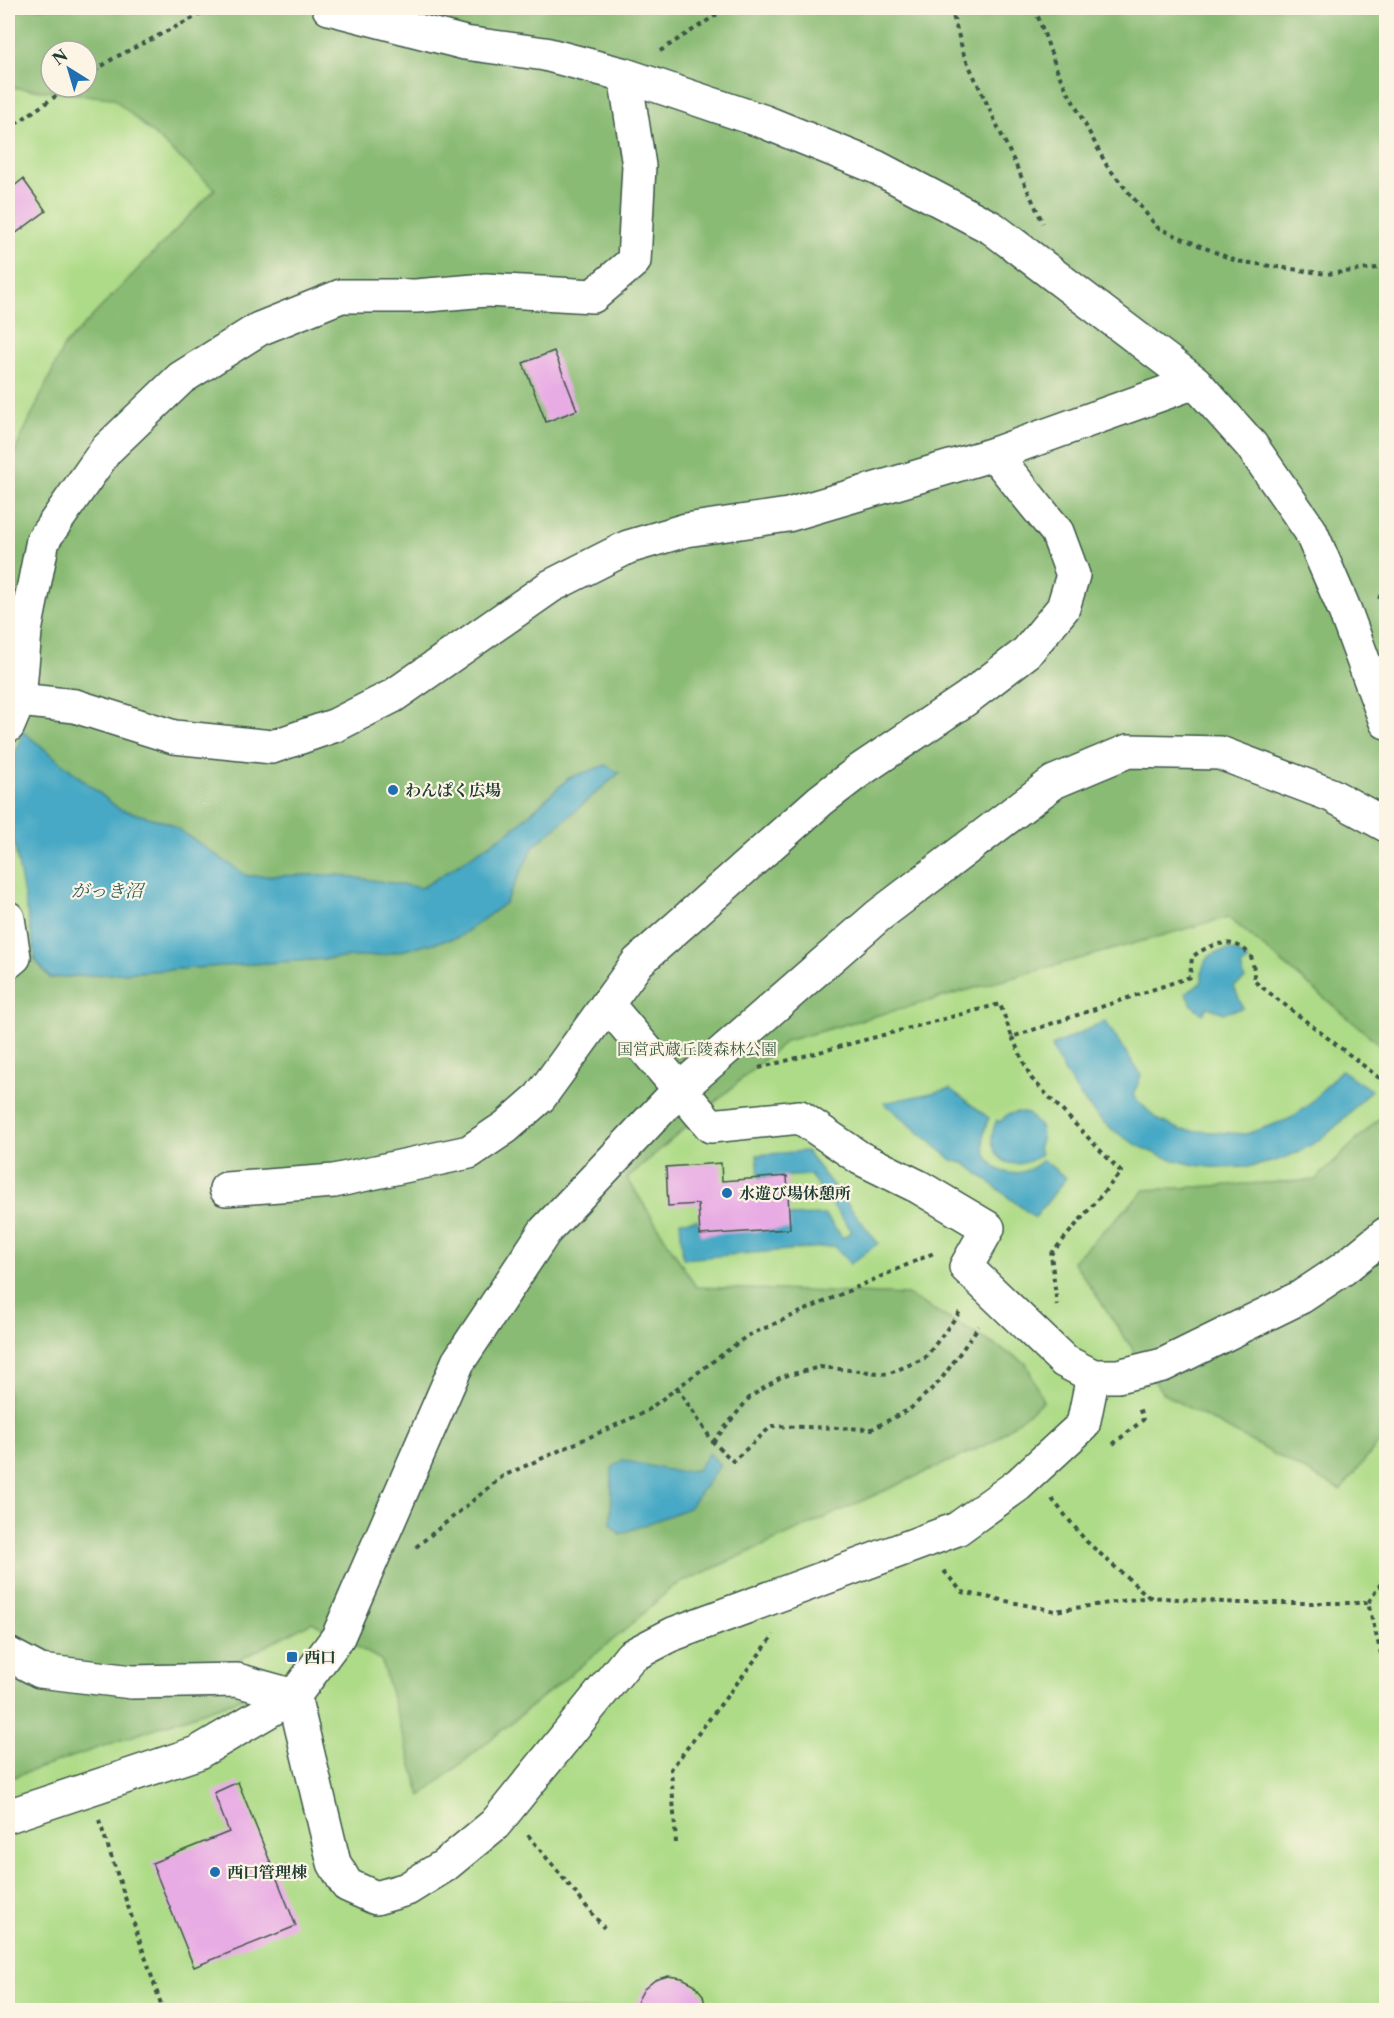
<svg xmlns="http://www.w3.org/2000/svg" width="1394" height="2018" viewBox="0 0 1394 2018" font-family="'Libre Caslon Text','Noto Serif JP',serif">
	<rect width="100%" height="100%" fill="#fcf5e5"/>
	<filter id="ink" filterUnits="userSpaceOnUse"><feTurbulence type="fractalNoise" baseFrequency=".0167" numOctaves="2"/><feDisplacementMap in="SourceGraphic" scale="12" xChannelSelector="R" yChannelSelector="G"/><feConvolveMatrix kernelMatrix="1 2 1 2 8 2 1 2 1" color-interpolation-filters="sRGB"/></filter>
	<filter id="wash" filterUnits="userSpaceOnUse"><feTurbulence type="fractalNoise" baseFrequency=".008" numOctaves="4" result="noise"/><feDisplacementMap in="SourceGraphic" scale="24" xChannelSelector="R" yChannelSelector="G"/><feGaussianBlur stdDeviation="1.35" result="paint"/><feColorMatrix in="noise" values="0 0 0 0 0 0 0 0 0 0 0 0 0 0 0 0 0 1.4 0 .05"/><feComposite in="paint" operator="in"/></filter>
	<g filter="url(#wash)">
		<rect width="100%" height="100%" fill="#e7dfba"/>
		<path fill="#aedb87" stroke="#668c5e" stroke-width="1.5" fill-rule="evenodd" d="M8,8H1386V2010H8ZM51,51H87V87H51Z"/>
		<g fill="#8abb74" stroke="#547c54" stroke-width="1.5" fill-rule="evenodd">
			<path d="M8,8H1386V1050L1228,917L786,1041L627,1178L696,1287L908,1295L1026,1363L1043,1401L992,1442L672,1587L625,1630L421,1796L381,1660L312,1622L237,1661V1680L243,1698L8,1779V926L50,978L383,955L459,937L505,903L534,846L619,773L569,778L512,830L422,888L339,875L247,876L169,823L119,809L22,731L8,711V466L64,346L215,189L113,98L8,87ZM51,51H87V87H51Z"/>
			<path d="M1386,1112V1434L1341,1490L1163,1394L1073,1261L1145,1190L1315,1180Z"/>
		</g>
		<g fill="#46a9c5" stroke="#32737c" stroke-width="1.5">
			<path d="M22,731L119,809L169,823L247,876L339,875L422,888L512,830L569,778L606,765L619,773L534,846L505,903L459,937L383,955L50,978L36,961L8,810V779Z"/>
			<path d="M1228,950L1237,952L1249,961L1241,967L1245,979L1234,987L1243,1008L1224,1013L1207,1007L1203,1014L1193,1006L1185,993L1202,982C1201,961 1207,953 1228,950Z"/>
			<path d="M1105,1021L1141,1075L1133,1096L1157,1119L1181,1130L1246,1134L1289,1119L1309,1105L1341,1070L1371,1090C1358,1103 1346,1117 1333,1129C1269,1184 1178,1177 1113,1130C1088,1112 1070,1082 1055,1055L1052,1046Z"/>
			<path d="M950,1089L989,1118C969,1161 1008,1192 1043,1160L1066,1178L1035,1218L966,1164L952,1160L884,1103Z"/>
			<path d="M1017,1112L1028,1114L1041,1128L1042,1138L1038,1148L1041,1154C1012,1178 980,1155 997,1120L1000,1122L1007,1115Z"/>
			<path d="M806,1151L878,1243L850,1264L835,1246L683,1259L680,1221L699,1220L700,1234L789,1216L825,1215L843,1238L852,1231L810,1175L759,1178L757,1155Z"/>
			<path d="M709,1453L720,1465L689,1508L620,1534L611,1524L612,1468L622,1460L677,1472L697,1470Z"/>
		</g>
		<g id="blocks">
			<g fill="#e8ace4">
				<path d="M23,179L46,211L8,239V191Z"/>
				<path d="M554,351L577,410L546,422L523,363Z"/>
				<path d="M721,1163L722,1181L787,1176L790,1229L700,1235L698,1204L668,1206L666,1167Z"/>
				<path d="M238,1782L296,1926L194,1967L152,1863L229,1832L214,1793Z"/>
				<path d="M668,1976L682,1978L694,1984L703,1995L706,2010H636L638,2000L644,1989L655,1980Z"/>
			</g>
		</g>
	</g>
	<g filter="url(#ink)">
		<use href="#blocks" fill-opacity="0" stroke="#3d5548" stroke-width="1.5"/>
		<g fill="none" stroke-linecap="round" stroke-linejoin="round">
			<g stroke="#3d5548" stroke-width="36">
				<g id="minor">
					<path d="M329,8L465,43L545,54L625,75L765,122L876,167L992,228L1195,382L1251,445L1310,530L1345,611L1386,722"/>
					<path d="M19,700L75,706L174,737L272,747L336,725L393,696L551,586L628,547L686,530L788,515L994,454L1195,382"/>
					<path d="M8,726L19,700L25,631L43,540L106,450L181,378L259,329L341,296H416L486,290L593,296L634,261L639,166L625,75"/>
					<path d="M8,918L14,957L8,962"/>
					<path d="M607,1004L711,1126L800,1117L860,1158L919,1187L988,1228L966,1267L1064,1361L1093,1376H1118L1163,1365L1301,1297L1343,1269L1386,1234"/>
					<path d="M226,1189L334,1181L469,1152L506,1127L540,1097L638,962L821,800L859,771L966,699L1026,653L1063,608L1073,575L1057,532L994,454"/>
					<path d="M8,1654L40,1671L132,1682L237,1680L294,1696"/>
					<path d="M294,1696L334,1863L347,1885L376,1898L407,1889L444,1866L495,1824L631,1656L673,1634L957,1529L1018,1485L1083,1425L1093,1376"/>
					<path d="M8,1816L197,1753L294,1696L338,1637L458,1362L545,1231L680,1089L878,916L1054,782L1128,751L1220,753L1331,795L1386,825"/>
				</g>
			</g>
			<g stroke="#3d5548" stroke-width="4" stroke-dasharray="4.5 4.5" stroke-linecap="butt">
				<path d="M951,8L964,55L1043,223"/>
				<path d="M1035,8L1058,73L1107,166L1158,228L1236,261L1327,274L1386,267"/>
				<path d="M660,51L727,8"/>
				<path d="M87,76L114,58L213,8"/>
				<path d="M8,129L69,87"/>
				<path d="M1379,599L1386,583"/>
				<path d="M1012,1037L1031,1078L1121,1172L1051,1254L1057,1306"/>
				<path d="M759,1068L1000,1004L1012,1037L1190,977L1192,957C1209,944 1236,934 1251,957C1254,963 1254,974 1254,981L1386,1083"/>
				<path d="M677,1388L713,1442L733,1461L772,1426L872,1429L910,1409L940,1381L979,1326"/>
				<path d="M713,1442L750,1397L781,1377L820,1367L888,1374L925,1358L962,1309"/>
				<path d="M1113,1444L1143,1420L1139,1407"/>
				<path d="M1052,1499L1086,1541L1149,1597"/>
				<path d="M416,1547L503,1476L645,1412L747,1336L936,1252"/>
				<path d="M944,1571L962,1592L1055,1611L1149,1597L1239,1603H1368"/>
				<path d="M1386,1576L1368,1603L1386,1673"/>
				<path d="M99,1820L163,2010"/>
				<path d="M528,1835L604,1928"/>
				<path d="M676,1843L671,1769L774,1635"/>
				<path d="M8,2009V2010"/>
			</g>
			<use href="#minor" stroke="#fff" stroke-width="33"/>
		</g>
	</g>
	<g fill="#1f6fb2" stroke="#fcf5e5" stroke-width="2">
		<circle cx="393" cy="790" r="6"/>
		<circle cx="727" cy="1193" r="6"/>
		<rect x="286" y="1651" width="12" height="12" rx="3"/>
		<circle cx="215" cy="1872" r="6"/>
	</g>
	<g text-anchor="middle" stroke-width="4.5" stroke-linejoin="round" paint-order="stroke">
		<g font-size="16" font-weight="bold" fill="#1f3d34" stroke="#fcf5e5" text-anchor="start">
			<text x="405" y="796">わんぱく広場</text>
			<text x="739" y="1199">水遊び場休憩所</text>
			<text x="304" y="1663">西口</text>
			<text x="227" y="1878">西口管理棟</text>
		</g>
		<g font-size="16" fill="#3c5d45" stroke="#fcf5e5">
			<text x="697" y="1055">国営武蔵丘陵森林公園</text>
		</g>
		<g font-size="18" font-style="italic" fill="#2b5d60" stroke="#fcf5e5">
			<text x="107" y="897">がっき沼</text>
		</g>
	</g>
	<rect width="1394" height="2018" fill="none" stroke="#fcf5e5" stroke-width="30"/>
	<g transform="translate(69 69) rotate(323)"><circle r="28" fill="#fcf5e5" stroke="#a4ab9e" stroke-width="1.5"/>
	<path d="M0-4.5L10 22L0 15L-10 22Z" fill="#1f6fb2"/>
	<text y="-9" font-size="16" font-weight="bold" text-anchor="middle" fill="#1f3d34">N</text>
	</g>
</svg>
